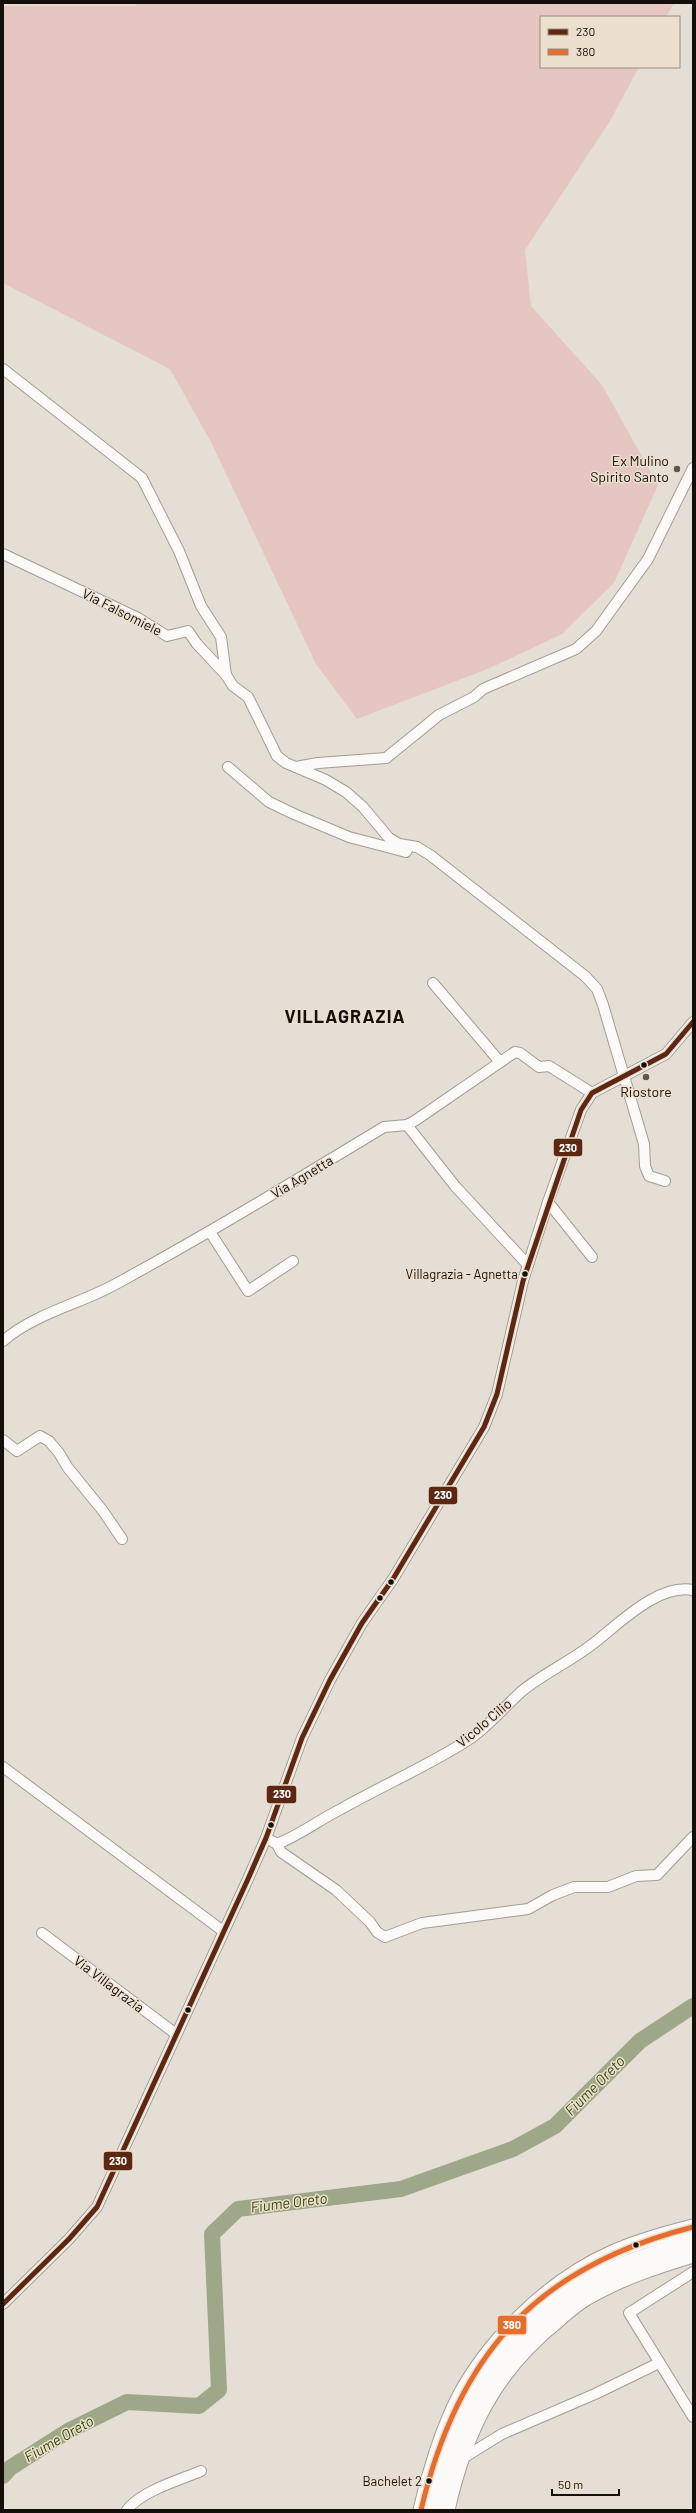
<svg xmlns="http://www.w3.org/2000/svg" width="696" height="2513" viewBox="0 0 696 2513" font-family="Barlow,sans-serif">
	<rect width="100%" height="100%" fill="#e5ded5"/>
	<path fill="#e5c6c1" d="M136,3H674L666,17H541V67H639L610,121L525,250L531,306L602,385L658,485L614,583L562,634L490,668L357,719L316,664L211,442L170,369L3,283V6H136Z"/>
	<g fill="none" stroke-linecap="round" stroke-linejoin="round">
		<path stroke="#9ea889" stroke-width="16" d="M3,2476L10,2468L68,2431L127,2402L199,2406L219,2390L212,2234L238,2209L401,2189L513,2149L555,2126L640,2041L693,2006"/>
		<g stroke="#a19c95" stroke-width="12">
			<g id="minor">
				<path d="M3,369L142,478L179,551L201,606L221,637L226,675L233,686L248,697L277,756L286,763L326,780L346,792L363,807L389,838L399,844L417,847L430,855L585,976L597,989L603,1005L644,1144L645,1166L649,1176L665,1181"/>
				<path d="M3,554L138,618L167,636L188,631L197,644L226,675"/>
				<path d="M228,767L269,802L294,814L349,837L406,852L409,846"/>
				<path d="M296,767L318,763L386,758L439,715L474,697L483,689L576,649L596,631L648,559L693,468"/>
				<path d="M433,983L500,1062"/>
				<path d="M407,1125L455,1186L528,1265"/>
				<path d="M548,1202L592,1257"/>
				<path d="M210,1232L248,1291L293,1261"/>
				<path d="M3,1341C34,1314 79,1304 114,1285C206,1235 295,1181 384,1127L407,1125L416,1120L515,1052L520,1053L539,1067L549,1066L592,1093"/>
				<path d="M3,1440L17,1451L40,1436L49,1441L59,1453L68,1468L103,1511L122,1539"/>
				<path d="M3,1767L223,1931"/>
				<path d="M266,1838L277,1844C300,1835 319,1820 341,1809C383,1785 428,1766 468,1740C488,1727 504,1707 522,1691C543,1674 569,1662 590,1646C617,1626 657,1583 693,1590"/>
				<path d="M277,1844L281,1852L336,1890L370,1922L377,1932L385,1937L422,1923L528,1909L553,1895L574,1887H608L636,1876L657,1875L693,1837"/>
				<path d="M42,1933L176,2034"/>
				<path d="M693,2272L629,2313L693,2417"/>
				<path d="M3,2304L69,2239L97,2207L248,1879L266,1838L302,1738L330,1680L362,1623L393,1579L484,1427L497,1394L523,1281L548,1202L581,1110L592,1093L666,1054L693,1022"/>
				<path d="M460,2460L502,2434L595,2394L659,2363"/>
				<path d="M127,2510C141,2491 180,2480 201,2471"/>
			</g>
		</g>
		<g stroke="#a19c95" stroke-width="17">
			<g id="secondary">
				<path d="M421,2510C429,2474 443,2429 460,2396C491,2338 550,2281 610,2254C636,2242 665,2234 693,2227"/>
				<path d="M447,2510C465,2430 494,2370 560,2318C568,2311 577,2303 586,2298C620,2278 656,2266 693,2255"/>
			</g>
		</g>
		<g stroke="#a19c95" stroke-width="19">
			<path id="primary" d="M433,2510C452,2410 520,2310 615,2269C640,2258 667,2250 693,2242"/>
		</g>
		<use href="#minor" stroke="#fbfaf9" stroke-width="10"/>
		<use href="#secondary" stroke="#fbfaf9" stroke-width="15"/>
		<use href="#primary" stroke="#fbfaf9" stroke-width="17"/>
		<g stroke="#ecdfce" stroke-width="8">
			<path id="bus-1" d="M3,2304L69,2239L97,2207L248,1879L266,1838L302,1738L330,1680L362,1623L393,1579L484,1427L497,1394L523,1281L581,1110L592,1093L666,1054L693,1022"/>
		</g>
		<g stroke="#ecdfce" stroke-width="8">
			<path id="bus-2" d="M421,2510C458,2354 536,2267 693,2227"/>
		</g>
		<use href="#bus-1" stroke="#5c2814" stroke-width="5"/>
		<use href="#bus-2" stroke="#e56d2e" stroke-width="5"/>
	</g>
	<g fill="#5d5751" stroke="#ecdfce" stroke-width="1.5">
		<circle cx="677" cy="469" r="4"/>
		<circle cx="646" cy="1077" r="4"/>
	</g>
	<g fill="#140f0a" stroke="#ecdfce" stroke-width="1.5">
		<circle cx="644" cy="1065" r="3.5"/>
		<circle cx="525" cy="1274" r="3.5"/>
		<circle cx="391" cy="1582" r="3.5"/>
		<circle cx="380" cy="1598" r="3.5"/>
		<circle cx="271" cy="1825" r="3.5"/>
		<circle cx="188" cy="2010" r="3.5"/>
		<circle cx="636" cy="2245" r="3.5"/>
		<circle cx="429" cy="2481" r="3.5"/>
	</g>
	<g text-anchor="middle" stroke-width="3" stroke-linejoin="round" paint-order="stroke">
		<g font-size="13" fill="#140f0a" stroke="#ecdfce" text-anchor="end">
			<text x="518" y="1279">Villagrazia - Agnetta</text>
			<text x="422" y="2486">Bachelet 2</text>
		</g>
		<g font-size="14" fill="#140f0a" stroke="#ecdfce" text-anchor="end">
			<text x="669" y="466">Ex Mulino<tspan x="669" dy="16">Spirito Santo</tspan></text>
			<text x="646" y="1097" text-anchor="middle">Riostore</text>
		</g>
		<g font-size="14" fill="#140f0a" stroke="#ecdfce">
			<text transform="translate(122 612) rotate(27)" y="5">Via Falsomiele</text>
			<text transform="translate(302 1177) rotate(-31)" y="5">Via Agnetta</text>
			<text transform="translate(484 1723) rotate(-40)" y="5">Vicolo Cilio</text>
			<text transform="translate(109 1984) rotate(37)" y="5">Via Villagrazia</text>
		</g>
		<g font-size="15" font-style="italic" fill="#324908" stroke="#ecdfce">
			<text transform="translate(595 2086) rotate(-45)" y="5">Fiume Oreto</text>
			<text transform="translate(289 2203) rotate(-7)" y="5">Fiume Oreto</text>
			<text transform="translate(59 2439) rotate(-30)" y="5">Fiume Oreto</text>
		</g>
		<g font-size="18" font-weight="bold" letter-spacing="1" fill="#140f0a" stroke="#ecdfce">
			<text x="345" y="1023">VILLAGRAZIA</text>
		</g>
	</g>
	<g stroke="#ecdfce" stroke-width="1.5">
		<rect x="553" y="1138" width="30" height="19" rx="4" fill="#5c2814"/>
		<rect x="428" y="1486" width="30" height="19" rx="4" fill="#5c2814"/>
		<rect x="266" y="1785" width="31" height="19" rx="4" fill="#5c2814"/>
		<rect x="103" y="2151" width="30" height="20" rx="4" fill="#5c2814"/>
		<rect x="497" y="2315" width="30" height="20" rx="4" fill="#e56d2e"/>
	</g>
	<g font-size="11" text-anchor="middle" font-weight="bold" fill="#fff">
		<text x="568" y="1152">230</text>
		<text x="443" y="1499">230</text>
		<text x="282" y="1798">230</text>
		<text x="118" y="2165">230</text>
		<text x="512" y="2329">380</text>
	</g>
	<rect width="696" height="2513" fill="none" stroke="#140f0a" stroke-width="8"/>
	<rect x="540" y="16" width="140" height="52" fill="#ecdfce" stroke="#968c80"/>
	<rect x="548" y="29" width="20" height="6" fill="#5c2814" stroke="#968c80"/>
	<text x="576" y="36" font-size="12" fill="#140f0a">230</text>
	<rect x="548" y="49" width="20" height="6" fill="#e56d2e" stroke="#968c80"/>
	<text x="576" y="56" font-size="12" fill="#140f0a">380</text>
	<path d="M552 2489v6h67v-6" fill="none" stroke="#140f0a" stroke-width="2"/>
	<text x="558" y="2489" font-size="12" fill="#140f0a" stroke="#ecdfce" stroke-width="3" paint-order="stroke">50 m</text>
</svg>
